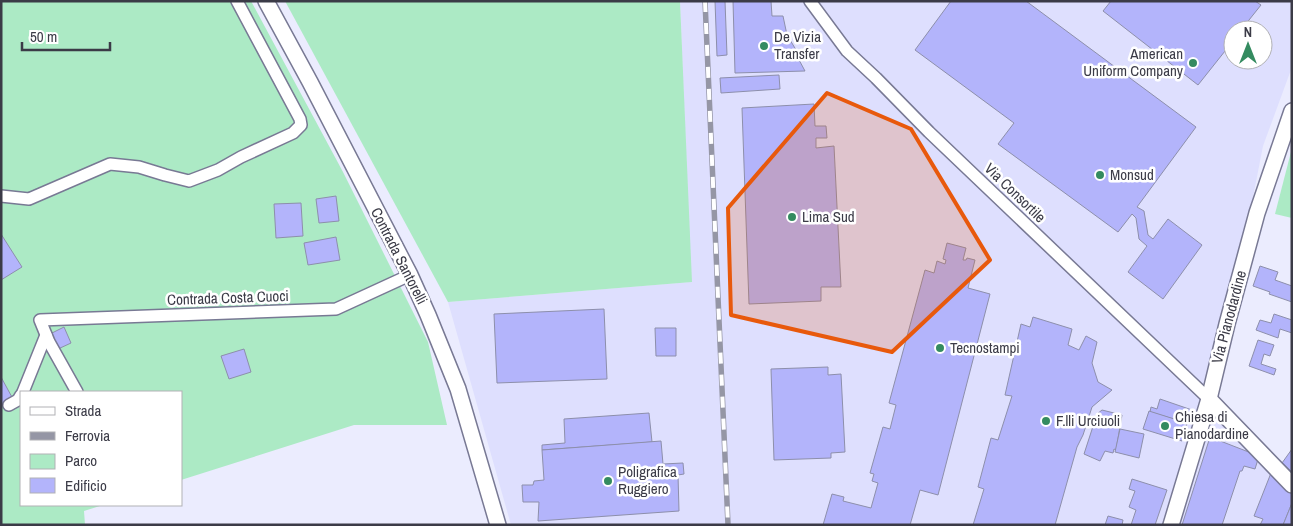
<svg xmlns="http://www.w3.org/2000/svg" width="1293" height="526" viewBox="0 0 1293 526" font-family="'Archivo Narrow',sans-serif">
	<rect width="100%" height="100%" fill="#ebecfe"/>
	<path fill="#dedffe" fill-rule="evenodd" d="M680,1H1292V67L1263,146L1212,407L1292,487V525H511L448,302L691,282ZM1233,30H1263V60H1233Z"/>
	<g fill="#aceac5">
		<path d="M1,1H251L343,172L428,342L447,425H354L181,480V392H21V505H103L84,511L85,525H1Z"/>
		<path d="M285,1H680L692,282L448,302Z"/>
		<path d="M1292,148V218L1275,214Z"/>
	</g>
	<g fill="#b3b4fb" stroke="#8d8fab">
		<path d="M715,1H725L727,55L717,56Z"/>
		<path d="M733,1H771L772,16H783L787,35L801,58H798L805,71L735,73Z"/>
		<path d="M951,1H1026L1196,127L1137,207L1144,211L1148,235L1153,239L1168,219L1202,245L1163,299L1128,272L1147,246L1139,239L1136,218L1132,214L1118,232L998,144L1014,123L915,50Z"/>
		<path d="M1111,1H1255L1261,5L1241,30H1233V41L1198,85L1103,11Z"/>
		<path d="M779,75L780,89L721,93L720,78Z"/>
		<path d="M814,104L815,126H826L827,138H816V148L834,146L841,287H821V301L749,304L742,108Z"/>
		<path d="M336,196L339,221L319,223L316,199Z"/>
		<path d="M301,203L303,236L276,238L274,204Z"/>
		<path d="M1,234L22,267L1,280Z"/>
		<path d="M336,237L340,260L308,265L304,243Z"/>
		<path d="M947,243L966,248L963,260H966L967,258L975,260L968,288L990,294L938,495L920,490L910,525H823L832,494L844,497L843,501L871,508L878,483L872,481L874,474L870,473L883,427L890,429L896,405L889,403L925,270L934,273L937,261L945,264L946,260L943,259Z"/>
		<path d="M1260,266L1278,272L1275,280L1292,286V302L1269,294L1270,292L1253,286Z"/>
		<path d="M604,309L607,379L497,383L494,314Z"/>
		<path d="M1274,314L1292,320V333L1280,329L1278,338L1256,330L1260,320L1271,323Z"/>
		<path d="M1033,317L1072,329L1068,345L1079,350L1086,336L1097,342L1092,363L1098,382L1112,390L1092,407L1083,435L1077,447L1055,525H973L984,489L978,487L991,438L998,440L1012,396L1005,395L1021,324L1030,327Z"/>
		<path d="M64,327L71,343L58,349L50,334Z"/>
		<path d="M655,328H676V356H656Z"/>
		<path d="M1258,340L1274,345L1270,356L1264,354L1261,364L1276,369L1274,375L1249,366Z"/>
		<path d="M244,349L251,372L229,379L221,356Z"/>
		<path d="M828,367V375L841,374L845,452L831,453V458L774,460L771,369Z"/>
		<path d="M1,377L13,399L1,405Z"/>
		<path d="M1160,399L1192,410L1187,423L1150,412L1151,407L1157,409Z"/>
		<path d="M1102,410L1122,415L1116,450L1114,449L1113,453L1105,451L1100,461L1084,454L1097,414Z"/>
		<path d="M1149,411L1187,423L1182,441L1143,429Z"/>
		<path d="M649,413L652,442L542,450V445L565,443L564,419Z"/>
		<path d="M1120,429L1144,434L1139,458L1115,452Z"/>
		<path d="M1210,437L1259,456L1255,469L1244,466L1242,471H1240L1222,525H1182Z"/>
		<path d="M661,441L663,464L683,463L684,474L678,475L679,511L538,521L539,502H523L522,485H533L534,481L544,480L542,450Z"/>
		<path d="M1292,449V472L1282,463Z"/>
		<path d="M1271,473L1292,493V503L1283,525H1260L1263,519L1254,516Z"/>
		<path d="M1132,479L1167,490L1155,525H1131L1136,510L1129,507L1135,491L1129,489Z"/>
		<path d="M1292,503V525H1283Z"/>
		<path d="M1108,516L1123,520L1122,525H1105Z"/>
	</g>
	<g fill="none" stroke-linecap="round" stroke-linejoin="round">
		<g stroke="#787994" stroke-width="14">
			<g id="street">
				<path d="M810,1L847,51L876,78L929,132L1209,399"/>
				<path d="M1,196L29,199L110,164L139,167L165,175L189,181L218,170L241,157L293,133L301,125L300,119L237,1"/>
				<path d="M23,392L46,335"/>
				<path d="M77,392L49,342L40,320L336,309L410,275"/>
				<path d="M9,405L18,400L21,395"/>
			</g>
		</g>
		<g stroke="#787994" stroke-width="18">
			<g id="secondary">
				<path d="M266,1L310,82L410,275L428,315L458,389L498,525"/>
				<path d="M1209,399L1292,485"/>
				<path d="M1171,525L1209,399L1227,324L1257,213L1292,111"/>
			</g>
		</g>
		<use href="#street" stroke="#fff" stroke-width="11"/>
		<use href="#secondary" stroke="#fff" stroke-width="15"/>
		<g stroke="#9596a5" stroke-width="5.5">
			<path id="rail" d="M705,1L728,525"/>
		</g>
		<use href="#rail" stroke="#fff" stroke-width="4" stroke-dasharray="11" stroke-linecap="butt"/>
	</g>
	<path fill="#e8590c" fill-opacity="0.2" stroke="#e8590c" stroke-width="4" stroke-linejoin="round" d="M827,93L911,129L990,260L892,352L731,315L728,208Z"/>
	<g fill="#348b60" stroke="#fff" stroke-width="2">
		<circle cx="764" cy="46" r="5"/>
		<circle cx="1193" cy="63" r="5"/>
		<circle cx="1100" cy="175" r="5"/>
		<circle cx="792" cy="217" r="5"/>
		<circle cx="940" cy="348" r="5"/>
		<circle cx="1046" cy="421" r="5"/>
		<circle cx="1165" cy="426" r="5"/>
		<circle cx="608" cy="481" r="5"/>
	</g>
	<g text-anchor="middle" stroke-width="5" stroke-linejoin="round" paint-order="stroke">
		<g font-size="15" fill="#3b3b47" stroke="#fff" text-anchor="start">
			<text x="774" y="42">De Vizia<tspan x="774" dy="17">Transfer</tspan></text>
			<text x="1183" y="59" text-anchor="end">American<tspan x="1183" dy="17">Uniform Company</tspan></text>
			<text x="1110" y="180">Monsud</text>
			<text x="802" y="222">Lima Sud</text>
			<text x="950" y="353">Tecnostampi</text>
			<text x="1175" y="422">Chiesa di<tspan x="1175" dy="17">Pianodardine</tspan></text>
			<text x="1056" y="426">F.lli Urciuoli</text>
			<text x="618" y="477">Poligrafica<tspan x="618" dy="17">Ruggiero</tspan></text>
		</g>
		<g font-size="15" fill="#3b3b47" stroke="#fff">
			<text transform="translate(1015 193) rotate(44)" y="5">Via Consortile</text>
			<text transform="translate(399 256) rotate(63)" y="5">Contrada Santorelli</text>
			<text transform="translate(228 298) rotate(-2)" y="5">Contrada Costa Cuoci</text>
			<text transform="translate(1229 317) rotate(-75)" y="5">Via Pianodardine</text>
		</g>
	</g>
	<rect width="1293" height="526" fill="none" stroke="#3b3b47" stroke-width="5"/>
	<rect x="20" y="391" width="162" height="115" fill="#ffffff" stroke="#b1b1b5"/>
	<rect x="30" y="407" width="25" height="8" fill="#ffffff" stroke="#b1b1b5"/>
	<text x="65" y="416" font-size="15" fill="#3b3b47">Strada</text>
	<rect x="30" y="432" width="25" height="8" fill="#9596a5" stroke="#b1b1b5"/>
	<text x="65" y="441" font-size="15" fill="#3b3b47">Ferrovia</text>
	<rect x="30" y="454" width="25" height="15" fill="#aceac5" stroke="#b1b1b5"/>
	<text x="65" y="466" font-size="15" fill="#3b3b47">Parco</text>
	<rect x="30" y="478" width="25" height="15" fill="#b3b4fb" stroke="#b1b1b5"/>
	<text x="65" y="491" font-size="15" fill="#3b3b47">Edificio</text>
	<g transform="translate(1248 45)"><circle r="24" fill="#ffffff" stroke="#b1b1b5"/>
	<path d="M0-4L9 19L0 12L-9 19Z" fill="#348b60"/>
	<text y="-8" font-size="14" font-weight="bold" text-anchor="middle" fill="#3b3b47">N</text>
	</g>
	<path d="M22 42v8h88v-8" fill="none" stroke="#3b3b47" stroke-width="2.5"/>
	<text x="30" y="42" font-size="15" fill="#3b3b47" stroke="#ffffff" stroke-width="4" paint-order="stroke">50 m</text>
</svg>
